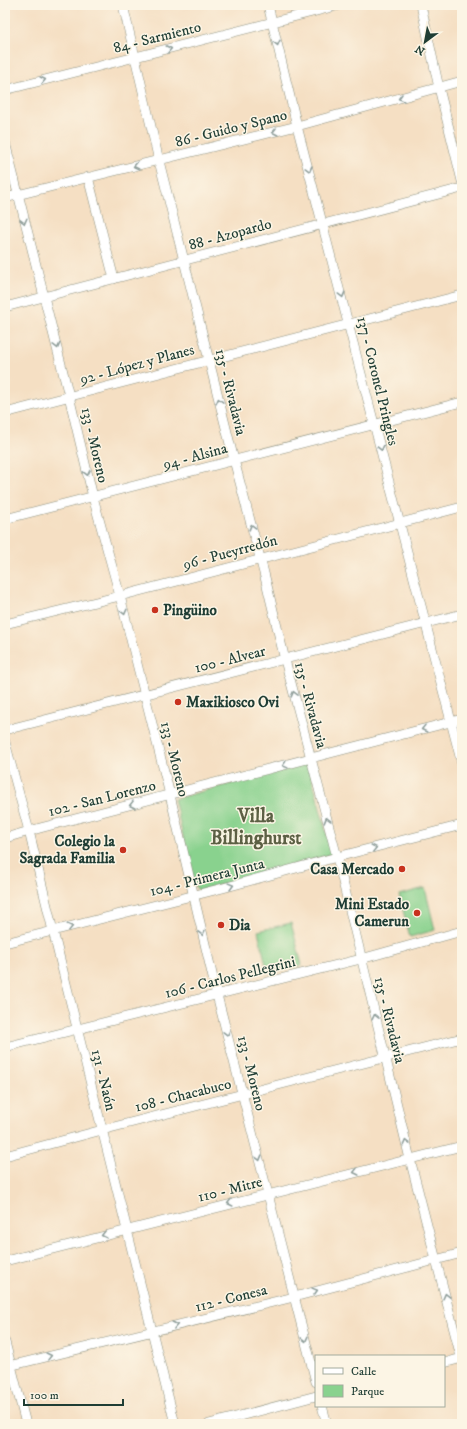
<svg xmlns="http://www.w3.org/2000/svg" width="467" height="1429" viewBox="0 0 467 1429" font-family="'IM FELL DW Pica',serif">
	<rect width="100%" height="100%" fill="#fcf5e5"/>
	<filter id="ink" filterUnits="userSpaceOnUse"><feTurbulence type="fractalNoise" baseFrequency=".025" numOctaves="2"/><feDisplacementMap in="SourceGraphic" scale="8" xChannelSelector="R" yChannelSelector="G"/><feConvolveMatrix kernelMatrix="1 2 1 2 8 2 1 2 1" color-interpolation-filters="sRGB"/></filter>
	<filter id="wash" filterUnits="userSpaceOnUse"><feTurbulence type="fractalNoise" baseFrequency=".012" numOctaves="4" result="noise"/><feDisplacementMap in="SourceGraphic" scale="16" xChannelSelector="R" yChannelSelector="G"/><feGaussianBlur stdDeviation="0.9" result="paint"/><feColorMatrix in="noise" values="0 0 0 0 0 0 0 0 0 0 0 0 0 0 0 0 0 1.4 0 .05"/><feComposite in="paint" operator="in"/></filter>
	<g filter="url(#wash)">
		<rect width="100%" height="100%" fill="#f5dfc3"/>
		<g fill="#89d28e" stroke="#548861">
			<path d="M308,763L332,854L201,890H198L195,886L174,799Z"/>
			<path d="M425,888L435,930L410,937L399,895Z"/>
			<path d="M291,923L302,965L268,973L258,931Z"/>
		</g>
	</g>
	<g filter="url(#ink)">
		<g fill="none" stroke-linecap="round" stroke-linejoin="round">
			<g stroke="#8a8e7c" stroke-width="10">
				<g id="minor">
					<path d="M123,5L159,161L234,460L264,573L285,660L337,857L410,1159L462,1361"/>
					<path d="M268,5L297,126L462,764"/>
					<path d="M421,5L439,88L462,181"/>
					<path d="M5,90L340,5"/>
					<path d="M5,142L69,396L93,497L120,596L170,795L217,995L316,1382"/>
					<path d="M88,177L114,279"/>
					<path d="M5,198L297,126L462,81"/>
					<path d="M5,307L462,188"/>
					<path d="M5,413L462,295"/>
					<path d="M5,519L462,402"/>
					<path d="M5,624L120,596L462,507"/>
					<path d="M5,730L462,614"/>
					<path d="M5,742L29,831L53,931L175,1424"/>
					<path d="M5,838L40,828L462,719"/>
					<path d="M5,943L223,888L337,857L462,825"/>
					<path d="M5,1047L361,959L462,931"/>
					<path d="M5,1156L102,1130L462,1038"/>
					<path d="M5,1261L462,1146"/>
					<path d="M5,1342L26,1424"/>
					<path d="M444,1363L462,1358"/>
					<path d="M5,1367L294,1297L462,1253"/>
					<path d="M322,1406L327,1424"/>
					<path d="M209,1424L316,1396"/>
				</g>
			</g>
			<use href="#minor" stroke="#fff" stroke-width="9"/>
		</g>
		<defs><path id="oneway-chevron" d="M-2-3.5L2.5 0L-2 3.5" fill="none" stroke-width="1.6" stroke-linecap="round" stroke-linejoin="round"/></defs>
		<g stroke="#8f9e9a">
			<use href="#oneway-chevron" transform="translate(277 43) rotate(76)"/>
			<use href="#oneway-chevron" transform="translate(169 49) rotate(-14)"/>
			<use href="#oneway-chevron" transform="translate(43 80) rotate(-14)"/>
			<use href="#oneway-chevron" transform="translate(401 98) rotate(165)"/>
			<use href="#oneway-chevron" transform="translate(275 132) rotate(166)"/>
			<use href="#oneway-chevron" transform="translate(136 166) rotate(167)"/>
			<use href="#oneway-chevron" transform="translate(309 169) rotate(75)"/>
			<use href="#oneway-chevron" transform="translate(24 221) rotate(76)"/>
			<use href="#oneway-chevron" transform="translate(342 295) rotate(75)"/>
			<use href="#oneway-chevron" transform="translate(57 346) rotate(76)"/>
			<use href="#oneway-chevron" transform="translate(219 401) rotate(-104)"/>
			<use href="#oneway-chevron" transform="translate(381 448) rotate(76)"/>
			<use href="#oneway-chevron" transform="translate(87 473) rotate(77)"/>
			<use href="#oneway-chevron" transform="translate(252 527) rotate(-105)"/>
			<use href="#oneway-chevron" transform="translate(124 612) rotate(76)"/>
			<use href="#oneway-chevron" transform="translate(294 694) rotate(-105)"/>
			<use href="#oneway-chevron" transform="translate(424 729) rotate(166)"/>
			<use href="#oneway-chevron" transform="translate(285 765) rotate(165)"/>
			<use href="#oneway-chevron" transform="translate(132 805) rotate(166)"/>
			<use href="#oneway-chevron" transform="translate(327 820) rotate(-105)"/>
			<use href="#oneway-chevron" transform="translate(374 848) rotate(-14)"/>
			<use href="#oneway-chevron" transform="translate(231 886) rotate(-15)"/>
			<use href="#oneway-chevron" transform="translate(70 927) rotate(-14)"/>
			<use href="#oneway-chevron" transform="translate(202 933) rotate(76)"/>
			<use href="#oneway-chevron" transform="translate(375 1017) rotate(-103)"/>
			<use href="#oneway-chevron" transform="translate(227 1033) rotate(76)"/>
			<use href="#oneway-chevron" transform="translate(406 1143) rotate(-104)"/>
			<use href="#oneway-chevron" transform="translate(259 1158) rotate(75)"/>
			<use href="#oneway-chevron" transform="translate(356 1172) rotate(166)"/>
			<use href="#oneway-chevron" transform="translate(230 1203) rotate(166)"/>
			<use href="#oneway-chevron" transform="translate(104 1235) rotate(166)"/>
			<use href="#oneway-chevron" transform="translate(315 1291) rotate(-15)"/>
			<use href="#oneway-chevron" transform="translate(446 1296) rotate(-104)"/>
			<use href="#oneway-chevron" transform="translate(175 1325) rotate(-14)"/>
			<use href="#oneway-chevron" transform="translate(305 1339) rotate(76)"/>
			<use href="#oneway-chevron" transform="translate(49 1356) rotate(-14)"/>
		</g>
	</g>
	<g fill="#c8321e" stroke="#fcf5e5" stroke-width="1.5">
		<circle cx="155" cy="610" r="4"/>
		<circle cx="178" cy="702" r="4"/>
		<circle cx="123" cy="850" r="4"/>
		<circle cx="402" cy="869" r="4"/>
		<circle cx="417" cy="913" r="4"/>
		<circle cx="221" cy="925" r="4"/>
	</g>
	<g text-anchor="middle" stroke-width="3" stroke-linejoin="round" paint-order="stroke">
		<g font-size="15" fill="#1f3d34" stroke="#fcf5e5">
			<text transform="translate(157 37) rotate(-14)" y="5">84 - Sarmiento</text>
			<text transform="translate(231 128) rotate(-14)" y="5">86 - Guido y Spano</text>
			<text transform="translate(230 234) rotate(-15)" y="5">88 - Azopardo</text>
			<text transform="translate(137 364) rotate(-15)" y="5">92 - López y Planes</text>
			<text transform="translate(378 381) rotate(76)" y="5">137 - Coronel Pringles</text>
			<text transform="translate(231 392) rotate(76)" y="5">135 - Rivadavia</text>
			<text transform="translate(95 445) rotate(77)" y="5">133 - Moreno</text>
			<text transform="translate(195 456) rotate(-15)" y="5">94 - Alsina</text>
			<text transform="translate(230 552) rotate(-15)" y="5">96 - Pueyrredón</text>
			<text transform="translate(230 659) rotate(-14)" y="5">100 - Alvear</text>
			<text transform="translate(311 705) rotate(75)" y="5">135 - Rivadavia</text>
			<text transform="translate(175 759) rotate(76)" y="5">133 - Moreno</text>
			<text transform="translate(102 798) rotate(-14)" y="5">102 - San Lorenzo</text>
			<text transform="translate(207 877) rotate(-14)" y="5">104 - Primera Junta</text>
			<text transform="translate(230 977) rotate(-14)" y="5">106 - Carlos Pellegrini</text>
			<text transform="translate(390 1020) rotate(76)" y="5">135 - Rivadavia</text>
			<text transform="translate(252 1073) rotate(76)" y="5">133 - Moreno</text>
			<text transform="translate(104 1080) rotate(76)" y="5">131 - Naón</text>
			<text transform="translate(183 1095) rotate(-14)" y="5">108 - Chacabuco</text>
			<text transform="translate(230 1189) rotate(-14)" y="5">110 - Mitre</text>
			<text transform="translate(231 1298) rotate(-14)" y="5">112 - Conesa</text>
		</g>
		<g font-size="15" font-weight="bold" fill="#1f3d34" stroke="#fcf5e5" text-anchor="start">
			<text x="163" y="615">Pingüino</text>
			<text x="186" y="707">Maxikiosco Ovi</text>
			<text x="115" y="846" text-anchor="end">Colegio la<tspan x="115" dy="17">Sagrada Familia</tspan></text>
			<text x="394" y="874" text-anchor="end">Casa Mercado</text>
			<text x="409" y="909" text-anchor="end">Mini Estado<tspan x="409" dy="17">Camerun</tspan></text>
			<text x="229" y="930">Dia</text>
		</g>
		<g font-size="19" font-weight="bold" fill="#5c6044" stroke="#fcf5e5">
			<text x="256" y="822">Villa<tspan x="256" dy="22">Billinghurst</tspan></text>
		</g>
	</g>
	<rect width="467" height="1429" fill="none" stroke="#fcf5e5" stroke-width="20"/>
	<rect x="315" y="1355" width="130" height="52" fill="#fcf5e5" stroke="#a4ab9e"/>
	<rect x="323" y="1368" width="20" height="6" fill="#ffffff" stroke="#a4ab9e"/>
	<text x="351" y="1375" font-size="12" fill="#1f3d34">Calle</text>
	<rect x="323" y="1385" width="20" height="12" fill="#89d28e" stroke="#a4ab9e"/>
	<text x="351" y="1395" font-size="12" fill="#1f3d34">Parque</text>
	<g transform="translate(425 42) rotate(212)" stroke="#fcf5e5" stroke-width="3" paint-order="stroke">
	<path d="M0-3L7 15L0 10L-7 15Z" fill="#1f3d34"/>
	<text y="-6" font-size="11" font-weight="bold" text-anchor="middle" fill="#1f3d34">N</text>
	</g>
	<path d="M24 1399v6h99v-6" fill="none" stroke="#1f3d34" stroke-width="2"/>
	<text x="30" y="1399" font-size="12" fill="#1f3d34" stroke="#fcf5e5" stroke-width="3" paint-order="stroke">100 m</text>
</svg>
